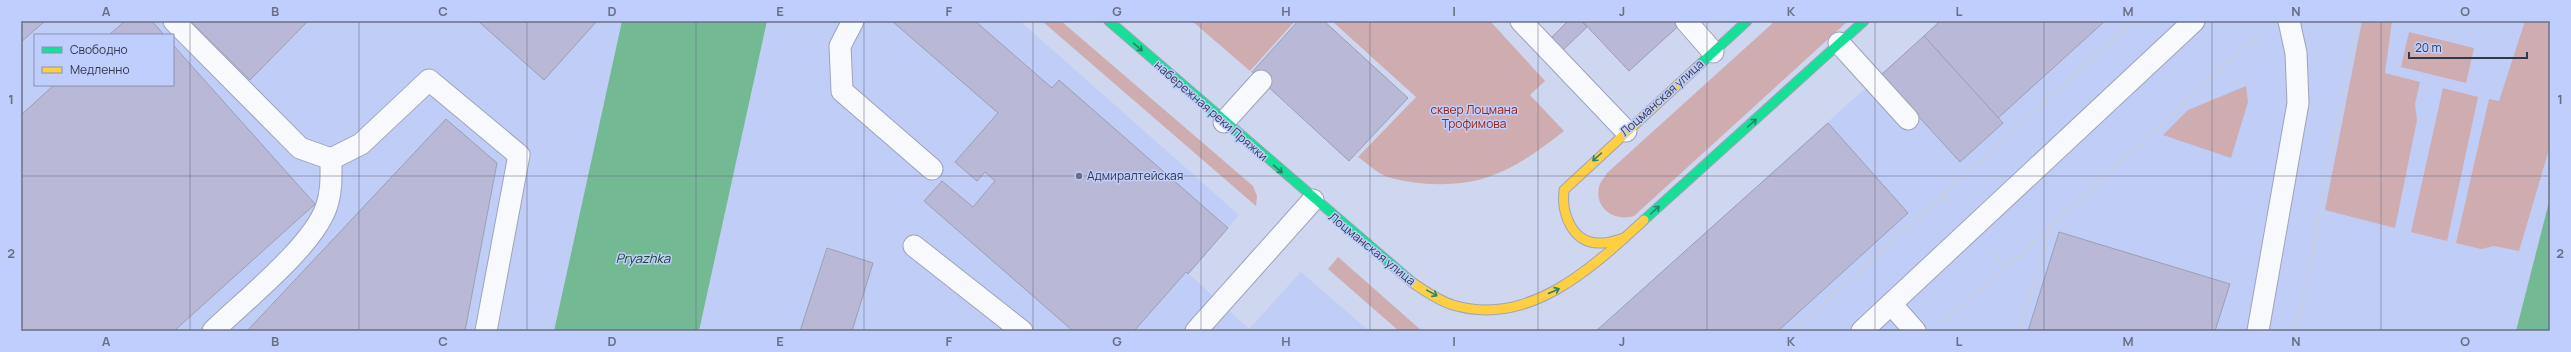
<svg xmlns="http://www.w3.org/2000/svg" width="2571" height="352" viewBox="0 0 2571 352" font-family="Manrope,sans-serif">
	<rect width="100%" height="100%" fill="#ced6f0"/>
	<g fill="#c0cdf6" fill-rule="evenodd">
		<path d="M21,21H622L554,331H21ZM35,35H173V85H35Z"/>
		<path d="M767,21H1020L1239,215L1189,274L1249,329L1301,272L1369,331H699Z"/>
		<path d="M1940,21H2550V198L2516,331H1596Z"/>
	</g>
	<g fill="#cfacb0">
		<path d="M1042,21H1061L1253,186L1257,196L1256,206Z"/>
		<path d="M1192,21H1295L1250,71Z"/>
		<path d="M1332,21H1490L1545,81L1530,95L1564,131C1541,149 1516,168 1488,177C1459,187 1417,186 1388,177C1378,174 1367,163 1358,157L1416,97Z"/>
		<path d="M1775,21H1848L1634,216C1616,222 1594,209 1599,187C1600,182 1605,177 1607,173Z"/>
		<path d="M2362,21H2392L2385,73L2420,82L2415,104L2417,120L2395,228L2325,210Z"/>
		<path d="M2525,21H2550V146L2519,251L2494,246L2481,249L2456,243L2489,99L2499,101Z"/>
		<path d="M2409,32L2474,48L2466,83L2401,67Z"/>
		<path d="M2246,86L2248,102L2231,158L2163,135L2188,110Z"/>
		<path d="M2443,88L2478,97L2447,241L2411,232Z"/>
		<path d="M1338,257L1422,331H1399L1328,269Z"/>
	</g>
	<g fill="#73b993">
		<path d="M622,21H767L699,331H554Z"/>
		<path d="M2550,198V331H2516Z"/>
	</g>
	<g fill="#b9b8d6" stroke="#9c9fb3">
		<path d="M21,21H45L21,42Z"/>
		<path d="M125,21H152L164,35H109Z"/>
		<path d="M190,21H308L250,80Z"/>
		<path d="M478,21H597L544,80Z"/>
		<path d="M892,21H975L1052,88L1059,80L1228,228L1188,274L1186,272L1134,331H1073L924,201L942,181L973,207L995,181L985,172L977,181L955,162L998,113Z"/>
		<path d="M1298,21H1324L1408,98L1349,161L1252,72Z"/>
		<path d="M1568,21H1581L1587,27L1563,50L1551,38Z"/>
		<path d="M1582,21H1684L1629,71Z"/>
		<path d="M1940,21H2105L1998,118L1924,36Z"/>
		<path d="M1924,36L2003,123L1960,162L1881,75Z"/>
		<path d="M173,45L315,204L174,331H21V115L54,85H173Z"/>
		<path d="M446,119L497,163L465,331H247Z"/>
		<path d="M1828,123L1908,213L1778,331H1596Z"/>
		<path d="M2059,232L2230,284L2215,331H2028Z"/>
		<path d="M827,248L873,263L852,331H800Z"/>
	</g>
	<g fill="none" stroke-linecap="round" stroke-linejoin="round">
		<g stroke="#9ea4b7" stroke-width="23">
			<g id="lane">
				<path d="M174,21L300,148L331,159L361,144L429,80L519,155L486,331"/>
				<path d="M853,21L840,46L842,91L932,169"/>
				<path d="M1521,21L1626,131"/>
				<path d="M1686,21L1713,52"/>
				<path d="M1839,43L1908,119"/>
				<path d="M1224,122L1261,81"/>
				<path d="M914,246L1022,331"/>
				<path d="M1891,304L1915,331"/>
				<path d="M213,331C244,301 312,247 326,208C332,192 331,175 331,159"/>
				<path d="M1196,331L1313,200"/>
				<path d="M1862,331L2194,21"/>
				<path d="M2258,331L2298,103L2296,53L2289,21"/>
			</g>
		</g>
		<g stroke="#9ea4b7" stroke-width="11">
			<g id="fast">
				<path d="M1109,21L1413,283"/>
				<path d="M1696,68L1747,21"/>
				<path d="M1644,220L1864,21"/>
			</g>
		</g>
		<g stroke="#9ea4b7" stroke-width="11">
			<g id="slow">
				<path d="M1624,238C1616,240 1608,244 1599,243C1572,243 1561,213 1564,190L1696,68"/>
				<path d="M1413,283C1425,291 1439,301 1453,305C1529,328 1593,267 1644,220"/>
			</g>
		</g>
		<g stroke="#cccfd6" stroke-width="2.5" stroke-dasharray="3 3" stroke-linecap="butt">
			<path d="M1942,195L1951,205"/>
			<path d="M1993,252L2006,266"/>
			<path d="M1944,321L2051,227"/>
			<path d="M1793,331L2133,21"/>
			<path d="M2019,331L2051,226L2258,34"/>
			<path d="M2296,331L2358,21"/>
		</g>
		<use href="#lane" stroke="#f8f9fd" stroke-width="21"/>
		<use href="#fast" stroke="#16e098" stroke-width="9"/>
		<use href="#slow" stroke="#ffcf43" stroke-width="9"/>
	</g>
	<defs><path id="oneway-shaft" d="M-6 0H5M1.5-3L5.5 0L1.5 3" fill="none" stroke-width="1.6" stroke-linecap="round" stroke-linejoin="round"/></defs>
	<g stroke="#26846e">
		<use href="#oneway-shaft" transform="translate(1138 47) rotate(41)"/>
		<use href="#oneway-shaft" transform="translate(1752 123) rotate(-42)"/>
		<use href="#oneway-shaft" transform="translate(1597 157) rotate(138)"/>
		<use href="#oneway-shaft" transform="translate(1278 169) rotate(41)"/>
		<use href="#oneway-shaft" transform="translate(1655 210) rotate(-42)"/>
		<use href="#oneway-shaft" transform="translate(1554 291) rotate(-24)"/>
		<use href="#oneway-shaft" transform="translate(1432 293) rotate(29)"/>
	</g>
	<path fill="none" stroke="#697085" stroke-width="1" stroke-opacity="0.55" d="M190,21V331M359,21V331M527,21V331M696,21V331M864,21V331M1033,21V331M1201,21V331M1370,21V331M1538,21V331M1707,21V331M1875,21V331M2044,21V331M2212,21V331M2381,21V331M21,176H2550"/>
	<circle fill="#697085" stroke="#c0cefe" stroke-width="1.5" cx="1079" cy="176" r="4"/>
	<g text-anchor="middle" stroke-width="3" stroke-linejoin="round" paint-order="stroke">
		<g font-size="12" fill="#33394c" stroke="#c0cefe">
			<text transform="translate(1662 98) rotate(-42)" y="4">Лоцманская улица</text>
			<text transform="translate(1211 111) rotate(41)" y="4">набережная реки Пряжки</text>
			<text transform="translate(1372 249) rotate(39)" y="4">Лоцманская улица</text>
		</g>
		<g font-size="12" fill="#9e210d" stroke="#c0cefe">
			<text x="1474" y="114">сквер Лоцмана<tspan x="1474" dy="14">Трофимова</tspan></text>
		</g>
		<g font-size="12" fill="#33394c" stroke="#c0cefe" text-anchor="start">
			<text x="1087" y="180">Адмиралтейская</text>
		</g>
		<g font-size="13" font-style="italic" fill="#1b4328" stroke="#c0cefe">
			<text x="643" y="263">Pryazhka</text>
		</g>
	</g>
	<rect width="2571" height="352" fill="none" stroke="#c0cefe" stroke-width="44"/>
	<rect x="34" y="34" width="140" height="52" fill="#c0cefe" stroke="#8892b7"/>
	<rect x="42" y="47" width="20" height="6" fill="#16e098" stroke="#8892b7"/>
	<text x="70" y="54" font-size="12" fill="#33394c">Свободно</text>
	<rect x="42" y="67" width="20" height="6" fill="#ffcf43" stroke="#8892b7"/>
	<text x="70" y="74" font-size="12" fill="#33394c">Медленно</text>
	<path d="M2409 52v6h118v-6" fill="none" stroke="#33394c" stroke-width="2"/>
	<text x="2415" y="52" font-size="12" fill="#33394c" stroke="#c0cefe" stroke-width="3" paint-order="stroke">20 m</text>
	<rect x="22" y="22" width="2527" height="308" fill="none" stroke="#697085" stroke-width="1.5"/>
	<g font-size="13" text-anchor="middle" font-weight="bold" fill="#697085">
		<text x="106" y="16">A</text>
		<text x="275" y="16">B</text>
		<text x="443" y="16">C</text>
		<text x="612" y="16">D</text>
		<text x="780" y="16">E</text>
		<text x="949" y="16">F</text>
		<text x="1117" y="16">G</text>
		<text x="1286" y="16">H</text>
		<text x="1454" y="16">I</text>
		<text x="1622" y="16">J</text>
		<text x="1791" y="16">K</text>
		<text x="1959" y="16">L</text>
		<text x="2128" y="16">M</text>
		<text x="2296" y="16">N</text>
		<text x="2465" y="16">O</text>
		<text x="11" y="104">1</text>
		<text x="2560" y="104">1</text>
		<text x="11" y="258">2</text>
		<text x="2560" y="258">2</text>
		<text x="106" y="346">A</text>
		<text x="275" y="346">B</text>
		<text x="443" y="346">C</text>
		<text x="612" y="346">D</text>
		<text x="780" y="346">E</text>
		<text x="949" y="346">F</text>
		<text x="1117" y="346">G</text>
		<text x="1286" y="346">H</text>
		<text x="1454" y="346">I</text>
		<text x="1622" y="346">J</text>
		<text x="1791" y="346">K</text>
		<text x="1959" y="346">L</text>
		<text x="2128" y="346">M</text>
		<text x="2296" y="346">N</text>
		<text x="2465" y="346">O</text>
	</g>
</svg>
